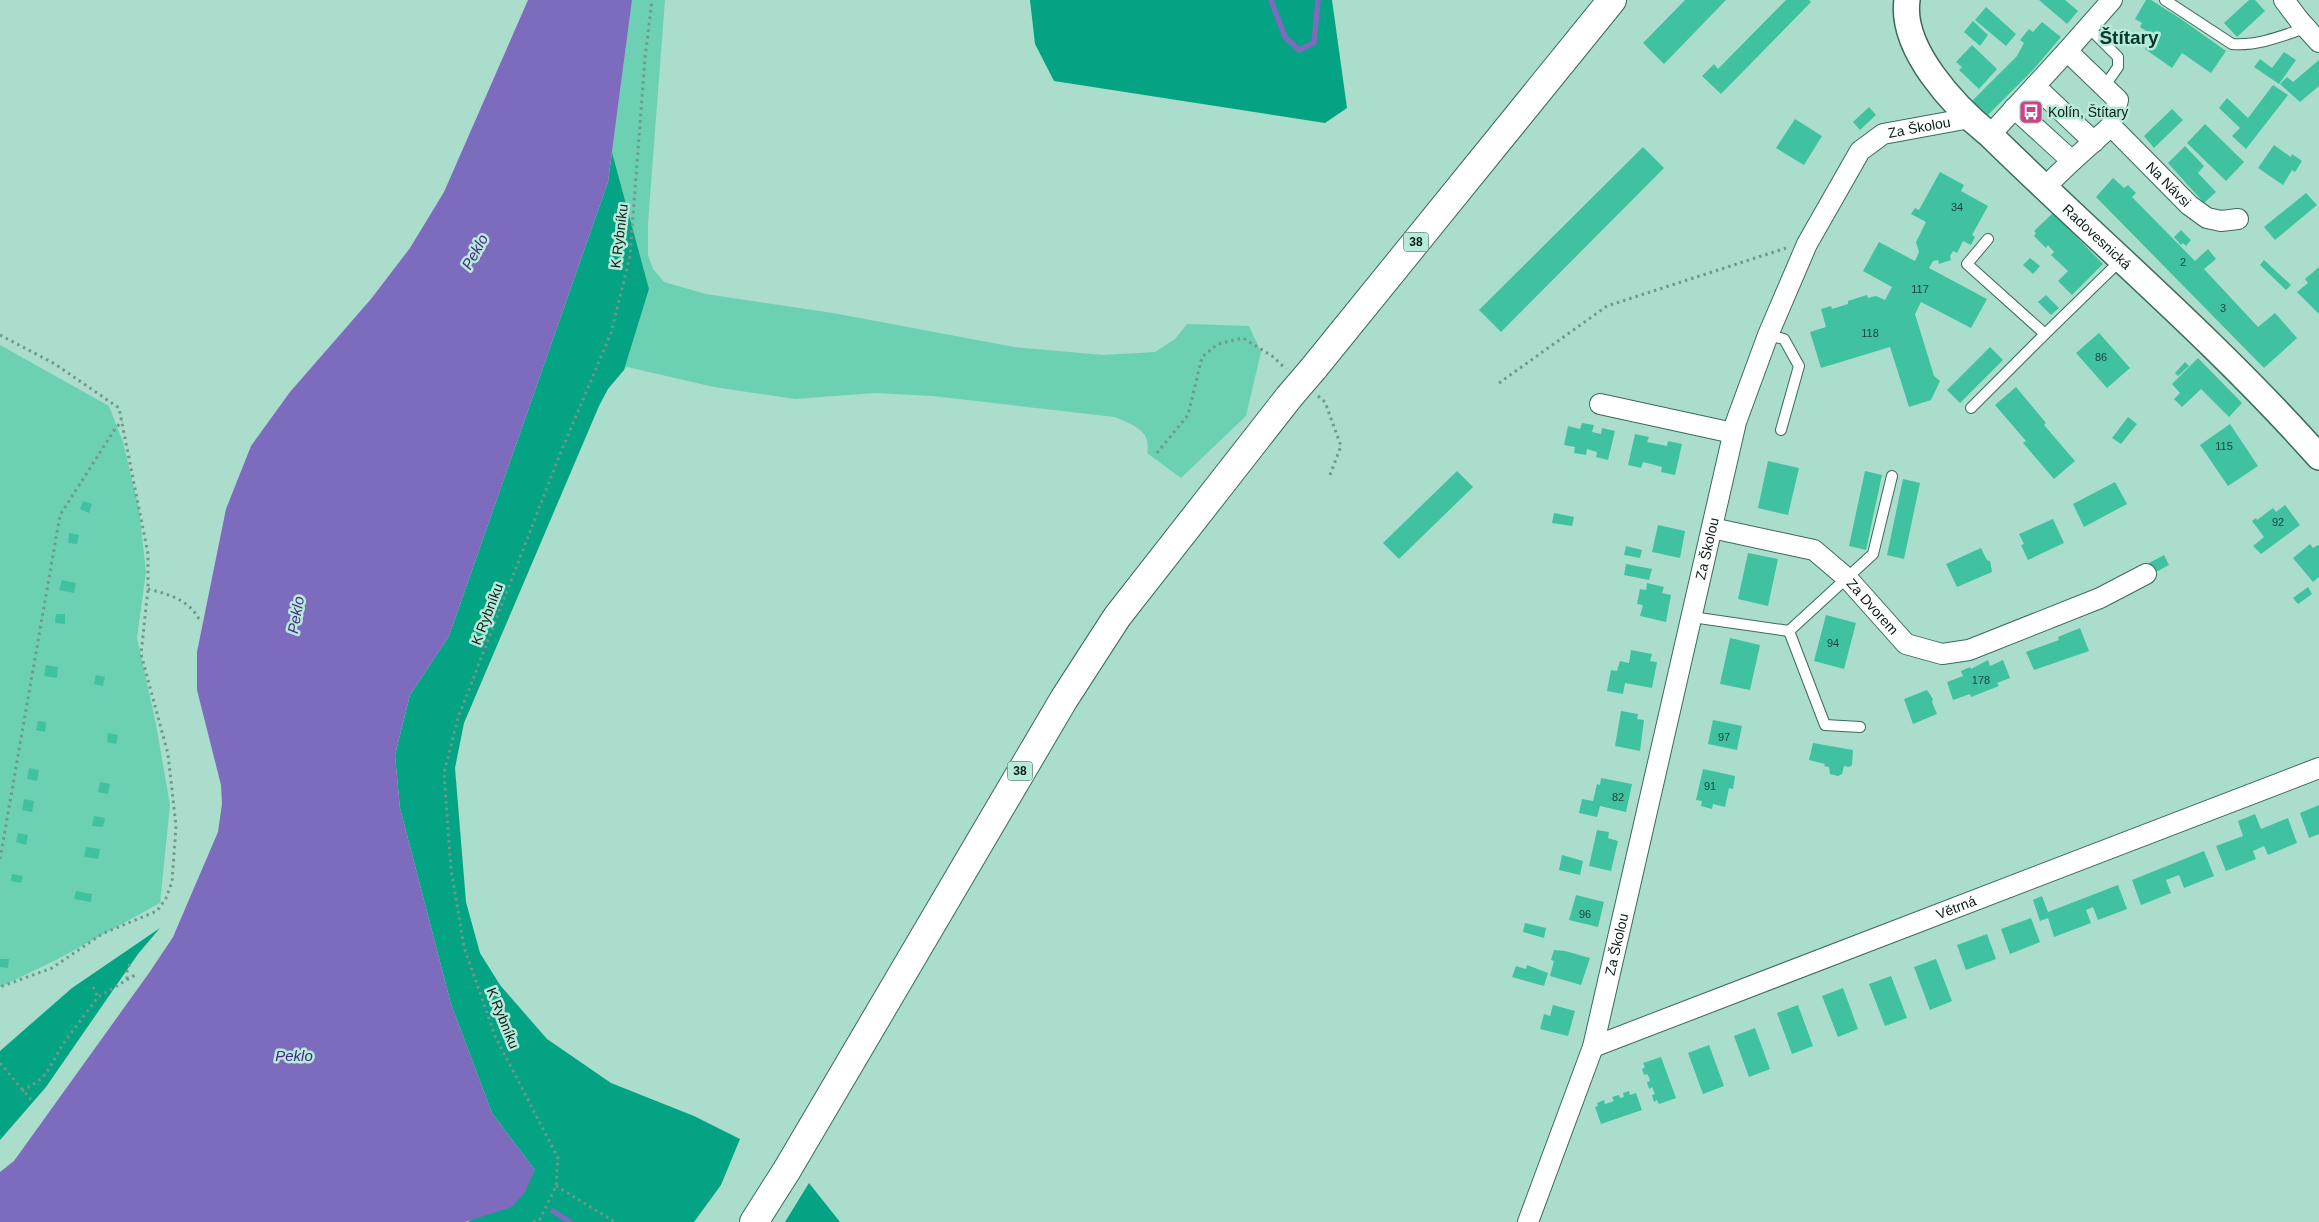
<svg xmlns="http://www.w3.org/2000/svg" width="2319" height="1222" viewBox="0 0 2319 1222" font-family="Helvetica,sans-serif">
	<rect width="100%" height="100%" fill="#abddcc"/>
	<g fill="#6cd0b3">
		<path d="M632,0H665L648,223V255L653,269L664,282L706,294L833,313L1014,347L1103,355L1155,352L1175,339L1187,324L1249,326L1261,352L1246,416L1181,478L1147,453C1152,430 1132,425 1115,417L932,396L875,393L795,399L714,387L627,367L624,370L649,289L612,152Z"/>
		<path d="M0,345L109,406L123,442L139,509L146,572L137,638L156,724L170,805L160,903L56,960L0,987Z"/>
	</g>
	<g fill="#03a383">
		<path d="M1030,0H1332L1347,108L1325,123L1054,81L1035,44Z"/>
		<path d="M612,152L649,289L624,370L608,389L599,406L464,723L455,768L466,902L480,953L500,985L547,1039L611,1083L694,1116L740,1139L721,1185L694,1222H468L535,1170L492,1113L451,1004L400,808L395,755L410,695L449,636L608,182Z"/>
		<path d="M160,928L138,954L46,1087L0,1140V1051L72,988Z"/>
		<path d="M809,1183L840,1222H785Z"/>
	</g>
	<path fill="#7d6bbd" d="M528,0H632L608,182L449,636L410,695L395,755L400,808L451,1004L492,1113L535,1170L525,1192L512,1207L465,1222H0V1172L14,1161L149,973L173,937L218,832L222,804L221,785L197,690V652L226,509L251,446L290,392L371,299L410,248L444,192Z"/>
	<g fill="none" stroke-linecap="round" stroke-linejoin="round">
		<g stroke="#7d6bbd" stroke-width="5.5">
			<path d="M1271,0L1285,37L1299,50L1314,43L1318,0"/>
			<path d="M553,1211L570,1222"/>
		</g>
	</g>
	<g fill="#40c2a0">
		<path d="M1685,0H1726L1664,64L1643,43Z"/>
		<path d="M1786,0H1809L1811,2L1721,94L1702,76L1714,64L1718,69Z"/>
		<path d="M2039,0H2065L2078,11L2067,24Z"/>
		<path d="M2146,0H2151L2181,19L2226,51L2211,73L2182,53L2172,68L2145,49L2154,36L2140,27L2142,23L2135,19Z"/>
		<path d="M2249,0H2255L2265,11L2237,37L2224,23Z"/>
		<path d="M1986,7L2016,34L2006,46L1975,20Z"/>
		<path d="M1973,21L1988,35L1980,46L1964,32Z"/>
		<path d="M2042,22L2061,37L2033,70L1986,117L1971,102L2017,56L2024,43L2020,40L2029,29L2033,32Z"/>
		<path d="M1972,45L1997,69L1979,89L1959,70L1962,67L1956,62Z"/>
		<path d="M2284,52L2296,60L2279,84L2254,67L2260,59L2272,68Z"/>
		<path d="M2319,60V86L2300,102L2280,84L2287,77L2293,82Z"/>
		<path d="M2273,85L2288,95L2246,149L2232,136L2240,128L2219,108L2227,98L2248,118Z"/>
		<path d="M1869,107L1876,115L1860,130L1853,122Z"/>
		<path d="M2172,109L2183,120L2154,148L2144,136Z"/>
		<path d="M1795,119L1822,136L1804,165L1776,148Z"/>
		<path d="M2205,124L2244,162L2226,181L2187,143Z"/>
		<path d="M2274,145L2291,157L2292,154L2302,161L2295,172L2292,170L2283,185L2258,168Z"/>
		<path d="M2185,146L2204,166L2198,173L2216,192L2204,203L2168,163Z"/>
		<path d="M1643,147L1664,168L1501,332L1479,310Z"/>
		<path d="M1940,172L1964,185L1961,191L1988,206L1972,235L1975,237L1971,245L1963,241L1957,253L1953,251L1950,256L1951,260L1939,264L1938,260L1933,261L1929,268L1987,299L1971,328L1921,302L1915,314L1934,376L1940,381L1931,400L1909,407L1890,347L1821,368L1810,332L1826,327L1821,309L1831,306L1832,309L1848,304V301L1867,295L1868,298L1876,296L1885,300L1892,287L1863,271L1879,242L1915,261L1919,252L1916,242L1926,222L1911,214L1915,208L1919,210Z"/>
		<path d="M2113,178L2124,188L2128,185L2136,193L2132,197L2195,261L2208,249L2216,259L2204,269L2258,327L2275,313L2297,338L2264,368L2096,197Z"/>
		<path d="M2306,193L2317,205L2275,240L2264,227Z"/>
		<path d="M2053,213L2103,264L2072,295L2058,281L2068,271L2051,255L2054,252L2048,245L2046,248L2034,236L2036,233L2034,231Z"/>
		<path d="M2181,230L2191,240L2186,246L2183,243L2181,245L2174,237Z"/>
		<path d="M2030,258L2040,266L2033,274L2023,265Z"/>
		<path d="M2264,260L2291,285L2286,290L2260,265Z"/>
		<path d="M2319,267V314L2297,292L2308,283L2305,279Z"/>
		<path d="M2046,295L2059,308L2051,315L2038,302Z"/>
		<path d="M2099,333L2130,368L2107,388L2076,353Z"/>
		<path d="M1990,347L2003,360L1960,403L1947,390Z"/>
		<path d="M2198,358L2242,403L2229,417L2201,389L2182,407L2174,399L2180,393L2172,384Z"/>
		<path d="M2185,362L2189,366L2178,376L2175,373Z"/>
		<path d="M2016,387L2046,423L2044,425L2075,461L2054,479L2023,443L2026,441L1995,405Z"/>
		<path d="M2128,417L2137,424L2121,444L2112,438Z"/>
		<path d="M1582,423L1594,425L1592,432L1601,434L1602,428L1615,431L1608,460L1596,457L1597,452L1587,449L1586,455L1574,453L1575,447L1564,445L1568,426L1580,429Z"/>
		<path d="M2230,424L2258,466L2228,486L2200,445Z"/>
		<path d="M1635,434L1649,437L1647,442L1667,446L1668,441L1682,444L1675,475L1661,472L1662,467L1651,464L1643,462L1641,468L1628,465Z"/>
		<path d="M1768,461L1799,468L1788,515L1758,508Z"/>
		<path d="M1457,471L1473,487L1399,559L1383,543Z"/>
		<path d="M1865,471L1882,475L1866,550L1849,546Z"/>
		<path d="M1903,479L1920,483L1904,559L1887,555Z"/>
		<path d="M2115,482L2127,504L2084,527L2073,504Z"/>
		<path d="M83,501L92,504L89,513L80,509Z"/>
		<path d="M2285,505L2300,525L2261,554L2253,546L2264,537L2252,521L2256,518L2257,520L2273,508L2276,512Z"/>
		<path d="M1554,513L1574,517L1572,526L1552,523Z"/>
		<path d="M2053,519L2064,543L2028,560L2021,545L2024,544L2019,534Z"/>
		<path d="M1658,525L1685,531L1680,558L1652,552Z"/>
		<path d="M69,533L79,535L77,544L68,543Z"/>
		<path d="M2310,544L2313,548L2318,545L2319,546V577L2313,582L2293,558Z"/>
		<path d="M1626,546L1642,550L1640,558L1624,555Z"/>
		<path d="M1981,548L1987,560L1990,561L1992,572L1957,587L1946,564Z"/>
		<path d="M1748,553L1778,559L1768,606L1738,599Z"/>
		<path d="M2164,555L2169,565L2154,573L2149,563Z"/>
		<path d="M1626,564L1652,569L1649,580L1624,575Z"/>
		<path d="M62,580L76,583L74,593L59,590Z"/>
		<path d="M1647,583L1664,587L1662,593L1671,595L1666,622L1640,616L1643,605L1637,604L1640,589L1646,590Z"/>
		<path d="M2308,587L2312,594L2298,604L2293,598Z"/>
		<path d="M56,614H65V624L55,623Z"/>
		<path d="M1826,615L1856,623L1844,669L1814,661Z"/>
		<path d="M2080,628L2089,651L2034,670L2026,652L2059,640L2058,637Z"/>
		<path d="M1730,638L1760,645L1750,690L1720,684Z"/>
		<path d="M1631,650L1652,654L1650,661L1657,662L1652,688L1625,683L1623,694L1607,691L1611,670L1617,671L1620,661L1629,663Z"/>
		<path d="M1988,660L1990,666L2003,660L2010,678L1997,683L1999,686L1971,697L1970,694L1953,700L1947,682L1963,676L1961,671L1970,667L1971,669Z"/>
		<path d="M46,665L58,667L57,678L44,676Z"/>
		<path d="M96,675L105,677L103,686L94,684Z"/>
		<path d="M1927,690L1933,699L1932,702L1937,714L1913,724L1904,699Z"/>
		<path d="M1621,711L1638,714L1637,719L1644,720L1640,751L1615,746Z"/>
		<path d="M1713,720L1742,726L1737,750L1708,744Z"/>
		<path d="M38,721L46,722L45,732L36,730Z"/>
		<path d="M108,733L118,735L116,744L107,742Z"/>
		<path d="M1813,743L1853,750L1852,765L1849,767L1844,766L1842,774L1838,776L1830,774L1829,767L1824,766L1825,764L1809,760Z"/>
		<path d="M29,768L39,770L37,781L27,779Z"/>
		<path d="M1703,769L1735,776L1733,789L1729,788L1725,807L1713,804L1712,809L1701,806L1702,801L1696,800Z"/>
		<path d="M1601,778L1632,784L1626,812L1600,806L1597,817L1579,813L1582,799L1593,801L1597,784L1600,785Z"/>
		<path d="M100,782L110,784L108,794L98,792Z"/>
		<path d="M24,799L34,801L32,812L22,810Z"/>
		<path d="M2319,805V834L2309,838L2300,813Z"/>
		<path d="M2255,814L2261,829L2288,818L2297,843L2268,855L2264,846L2253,851L2256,859L2226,871L2216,846L2243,836L2238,821Z"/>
		<path d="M94,816L105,818L103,827L92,826Z"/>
		<path d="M1597,830L1609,832L1608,838L1618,841L1611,871L1589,866Z"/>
		<path d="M18,833L28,835L26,845L16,842Z"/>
		<path d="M86,847L100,849L98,859L84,857Z"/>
		<path d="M2204,851L2214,876L2184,888L2179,875L2166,880L2171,893L2141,905L2132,880Z"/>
		<path d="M1562,855L1583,861L1580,875L1559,870Z"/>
		<path d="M12,874L23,876L21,883L11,881Z"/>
		<path d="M2118,885L2127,909L2098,920L2093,907L2086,910L2091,923L2054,937L2048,918L2040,921L2033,900L2042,896L2048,912Z"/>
		<path d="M76,891L92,894L91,902L74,899Z"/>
		<path d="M1576,895L1604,902L1598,927L1569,920Z"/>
		<path d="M2031,918L2040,942L2010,954L2001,929Z"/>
		<path d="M1525,923L1546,928L1544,938L1523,932Z"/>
		<path d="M1987,934L1996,959L1966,970L1957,945Z"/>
		<path d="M1554,950L1565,951L1590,958L1581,985L1550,976L1554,961L1551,960Z"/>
		<path d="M0,959H9L8,968L0,967Z"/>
		<path d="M1936,959L1952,1001L1930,1010L1914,967Z"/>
		<path d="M1527,965L1548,973L1544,986L1512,977L1516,966L1526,969Z"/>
		<path d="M1891,976L1907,1018L1885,1026L1869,984Z"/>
		<path d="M1843,988L1858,1029L1838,1037L1822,996Z"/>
		<path d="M1553,1005L1575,1011L1568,1036L1540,1029L1544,1014L1550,1016Z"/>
		<path d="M1798,1005L1813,1046L1792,1054L1777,1013Z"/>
		<path d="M1755,1028L1770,1069L1749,1077L1734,1036Z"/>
		<path d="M1709,1045L1724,1086L1703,1094L1688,1053Z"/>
		<path d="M1661,1057L1676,1098L1659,1104L1657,1100L1654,1102L1652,1095L1655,1094L1652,1087L1649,1089L1647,1082L1650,1081L1649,1077L1647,1074L1644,1075L1642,1069L1645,1067L1643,1063Z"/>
		<path d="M1629,1091L1630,1095L1636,1093L1642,1110L1601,1124L1595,1107L1598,1106L1597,1103L1604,1100L1605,1104L1614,1101L1612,1097L1619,1095L1620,1098L1624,1097L1623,1093Z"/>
	</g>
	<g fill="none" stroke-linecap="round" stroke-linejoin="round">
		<g stroke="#3b6a5b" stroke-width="12">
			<g id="service">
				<path d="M2165,0L2232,44C2258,46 2282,36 2305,28"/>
				<path d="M2088,27L2118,57V67L2104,87"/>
				<path d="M1988,239L1967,264L2045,334L2121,260"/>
				<path d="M1768,335L1784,339L1799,366L1781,430"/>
				<path d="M1971,408L2045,334"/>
				<path d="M1692,617L1789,631"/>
				<path d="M1860,727L1825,725L1789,631L1873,554L1892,476"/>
			</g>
		</g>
		<g stroke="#3b6a5b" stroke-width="22">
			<g id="minor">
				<path d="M2284,0L2299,20L2319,42"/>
				<path d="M2067,51L2112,0"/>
				<path d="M2035,86L2094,142"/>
				<path d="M2014,108L2072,161L2045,187"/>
				<path id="s1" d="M2111,126L2189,205L2207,218L2221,221L2238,219"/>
				<path d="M1990,135L2067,51L2118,100L2111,126L2072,161"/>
				<path d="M1600,404L1733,433"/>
				<path id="s2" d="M1712,528L1814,550L1848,579L1906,644L1942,654L1969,650L2100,598L2146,574"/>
				<path id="s3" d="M1593,1047L2319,768"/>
				<path id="s4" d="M1528,1222L1593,1047L1736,422L1768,335L1807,244L1860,151L1883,134L1970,118"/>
			</g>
		</g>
		<g stroke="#3b6a5b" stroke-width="28">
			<g id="tertiary">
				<path id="s5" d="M1907,0C1900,49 1955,107 1990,135C2100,243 2217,342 2319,457"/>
			</g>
		</g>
		<g stroke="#3b6a5b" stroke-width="30">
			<g id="primary">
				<path d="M1313,369L1612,0"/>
				<path d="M754,1222L787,1170L1064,699L1117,617L1289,397"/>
			</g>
		</g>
		<g stroke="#71988b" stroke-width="3" stroke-dasharray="2.5 4" stroke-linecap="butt">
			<path d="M0,335L55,364L119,408L148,554V589L141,654L168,754L176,826L172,882L166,898L157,911L102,934L52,968L0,987"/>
			<path d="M1499,383L1607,306L1786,248"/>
			<path d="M1318,396L1325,402L1341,446L1330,475"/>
			<path d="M1157,453L1188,415L1202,357L1218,344L1243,338L1272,356L1286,369"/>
			<path d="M148,589C168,594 189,600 199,619"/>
			<path d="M0,859L60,515L115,429L122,421"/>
			<path d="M127,979V970L131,961"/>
			<path d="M93,987L98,997"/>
			<path d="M0,1063L33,1102"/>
			<path d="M22,1091L37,1082L46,1074L63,1044L98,997L135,975"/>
			<path d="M556,1186L615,1222"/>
			<path d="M533,1222L540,1219L556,1186L558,1158L495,1036L464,947L451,869L444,773L458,718L560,454L611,333L630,256L645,58L652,0"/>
		</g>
		<use href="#service" stroke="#fff" stroke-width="10"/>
		<use href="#minor" stroke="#fff" stroke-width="20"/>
		<use href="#tertiary" stroke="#fff" stroke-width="25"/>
		<use href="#primary" stroke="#fff" stroke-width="28"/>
		<g stroke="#3b6a5b" stroke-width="30" stroke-linecap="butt">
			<path id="primary-bridge" d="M1289,397L1313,369"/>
		</g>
		<use href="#primary-bridge" stroke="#fff" stroke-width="28"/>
	</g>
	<defs>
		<g id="bus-square" transform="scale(1.25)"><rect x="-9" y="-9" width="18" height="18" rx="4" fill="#c84488" stroke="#b8ead9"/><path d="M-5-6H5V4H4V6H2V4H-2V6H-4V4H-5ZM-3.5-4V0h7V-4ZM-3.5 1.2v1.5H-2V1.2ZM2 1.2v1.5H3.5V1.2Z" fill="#fff"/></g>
	</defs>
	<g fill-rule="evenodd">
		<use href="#bus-square" x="2031" y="112"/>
	</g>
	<g text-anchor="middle" stroke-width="5" stroke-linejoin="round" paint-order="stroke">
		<g font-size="11" fill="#174639">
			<text x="1957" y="211">34</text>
			<text x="2183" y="266">2</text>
			<text x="1920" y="293">117</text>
			<text x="2223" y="312">3</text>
			<text x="1870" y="337">118</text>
			<text x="2101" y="361">86</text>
			<text x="2224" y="450">115</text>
			<text x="2278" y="526">92</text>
			<text x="1833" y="647">94</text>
			<text x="1981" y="684">178</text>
			<text x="1724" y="741">97</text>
			<text x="1710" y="790">91</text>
			<text x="1618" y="801">82</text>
			<text x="1585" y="918">96</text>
		</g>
		<g fill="#b8ead9" stroke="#3e5a51" stroke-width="1">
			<rect x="1403.5" y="232.5" width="25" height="19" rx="4"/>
			<rect x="1007.5" y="761.5" width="25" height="19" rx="4"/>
		</g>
		<g font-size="12" font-weight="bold" fill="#091d17">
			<text x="1416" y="246">38</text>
			<text x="1020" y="775">38</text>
		</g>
		<g font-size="14" fill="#091d17" stroke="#b8ead9" text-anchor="start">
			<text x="2048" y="117">Kolín, Štítary</text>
		</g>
		<g font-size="14" fill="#091d17" stroke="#b8ead9">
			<text dy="5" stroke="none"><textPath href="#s4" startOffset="1192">Za Školou</textPath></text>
			<text dy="5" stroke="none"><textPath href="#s1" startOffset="82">Na Návsi</textPath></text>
			<text transform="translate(619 236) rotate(-83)" y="5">K Rybníku</text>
			<text dy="5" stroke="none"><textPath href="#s5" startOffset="312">Radovesnická</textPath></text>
			<text dy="5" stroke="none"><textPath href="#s4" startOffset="698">Za Školou</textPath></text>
			<text dy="5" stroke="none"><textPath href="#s2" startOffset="186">Za Dvorem</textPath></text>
			<text transform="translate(487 614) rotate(-69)" y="5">K Rybníku</text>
			<text dy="5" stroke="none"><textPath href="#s3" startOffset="389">Větrná</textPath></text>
			<text dy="5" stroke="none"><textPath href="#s4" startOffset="292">Za Školou</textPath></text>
			<text transform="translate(503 1018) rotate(68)" y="5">K Rybníku</text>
		</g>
		<g font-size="15" font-style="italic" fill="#442486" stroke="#b8ead9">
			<text transform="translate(475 252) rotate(-61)" y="5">Peklo</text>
			<text transform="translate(296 615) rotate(-80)" y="5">Peklo</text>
			<text x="294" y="1061">Peklo</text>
		</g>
		<g font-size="19" font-weight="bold" fill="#04382c" stroke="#b8ead9">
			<text x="2129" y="44">Štítary</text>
		</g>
	</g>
</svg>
